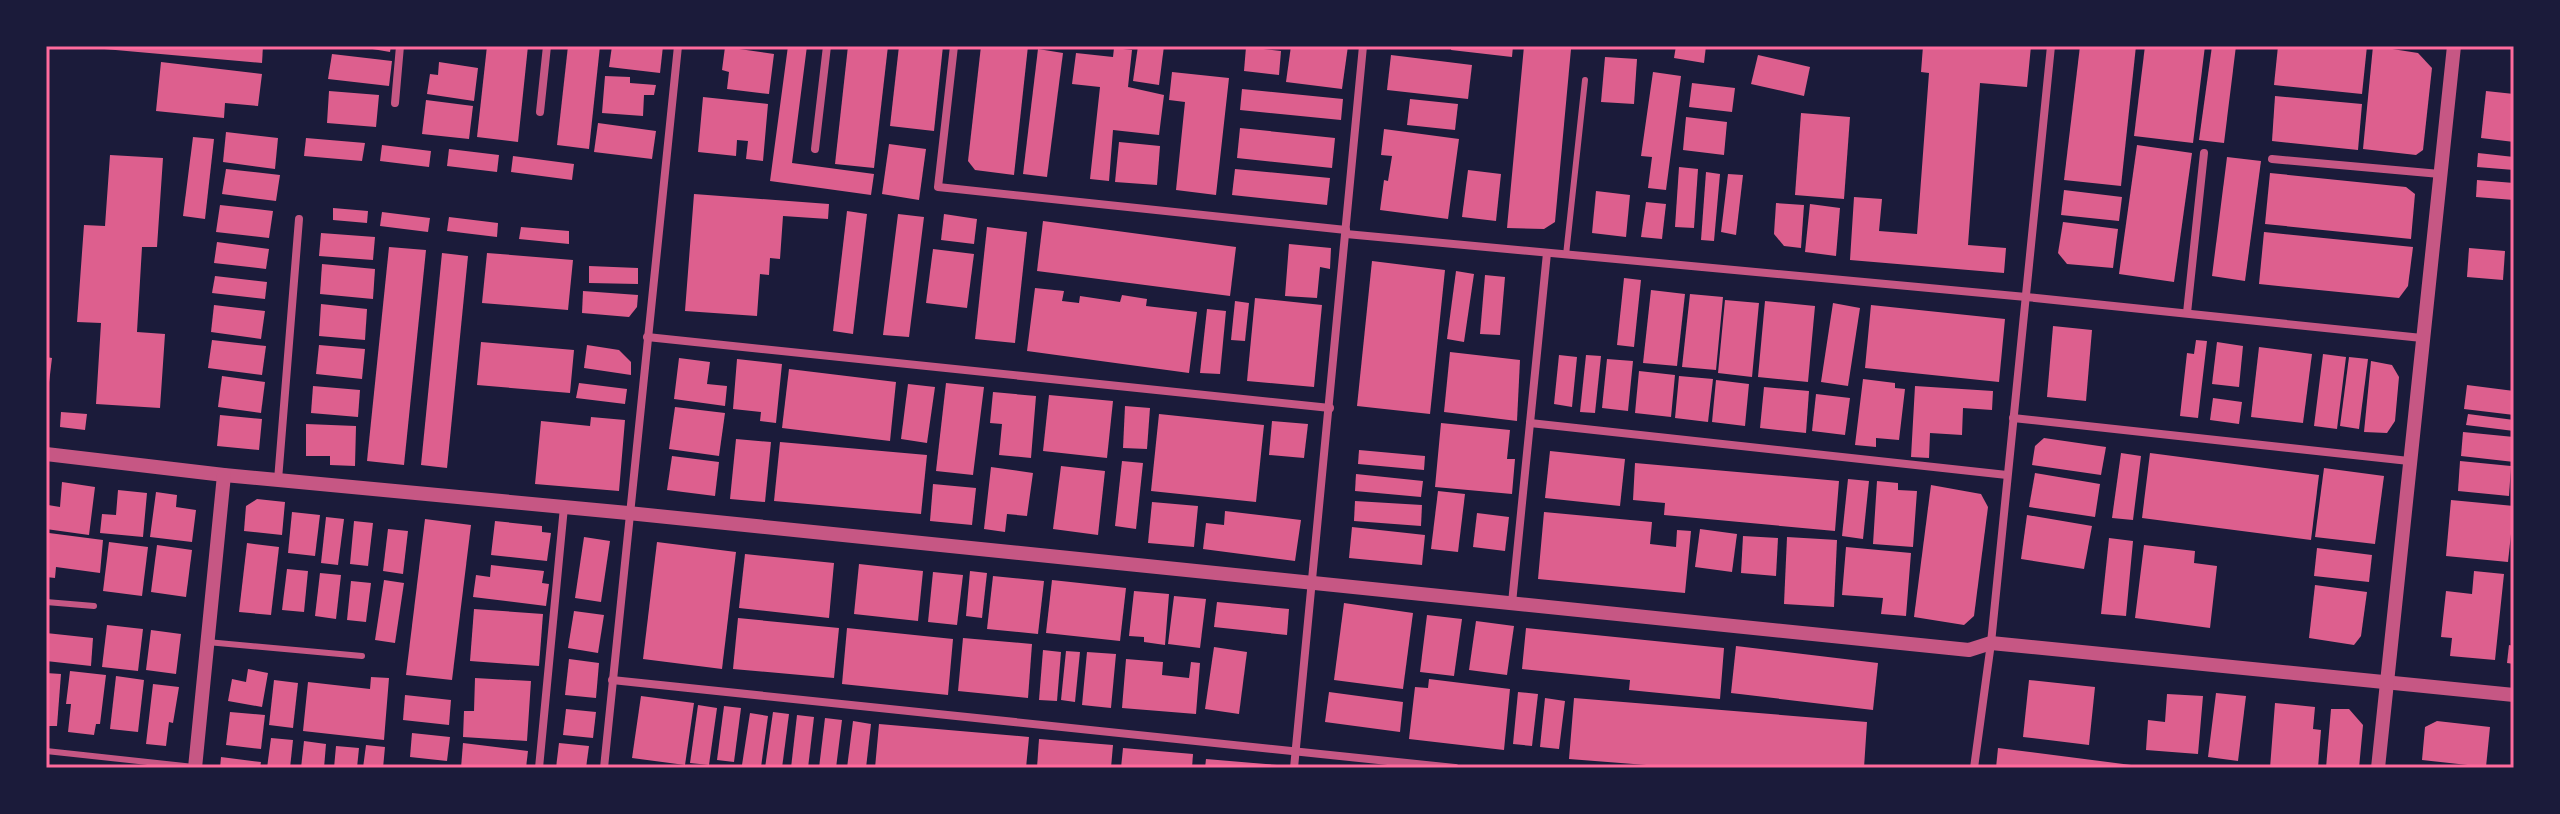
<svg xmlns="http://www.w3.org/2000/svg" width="2560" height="814" viewBox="0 0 2560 814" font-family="Figtree,sans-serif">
	<rect width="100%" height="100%" fill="#1b1b3a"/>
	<g fill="#dd5f8e">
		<path d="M94,46H263L262,63L93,48Z"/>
		<path d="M355,46H391L390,52Z"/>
		<path d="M487,46H528L518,142L477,137Z"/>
		<path d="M568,46H600L589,149L557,145Z"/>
		<path d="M612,46H663L660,73L609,67Z"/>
		<path d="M788,46H807L792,163L874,174L871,195L770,181Z"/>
		<path d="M848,46H888L874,168L835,164Z"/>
		<path d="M899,46H943L934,131L890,126Z"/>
		<path d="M981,46H1028L1014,175L975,170L968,161Z"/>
		<path d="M1138,46H1164L1159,85L1133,81Z"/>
		<path d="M1291,46H1348L1342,89L1286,82Z"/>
		<path d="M1452,46H1513L1512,57L1451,50Z"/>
		<path d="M1524,46L1571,49L1555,222L1544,229L1507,228Z"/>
		<path d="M1676,46H1706L1704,63L1674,58Z"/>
		<path d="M1923,46H2031L2027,87L1980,83L1968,245L2006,248L2004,273L1850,260L1854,197L1882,199L1879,231L1917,234L1929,73L1921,72Z"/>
		<path d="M2080,46H2136L2121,186L2064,180Z"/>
		<path d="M2145,46H2205L2193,143L2134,136Z"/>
		<path d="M2212,46H2236L2224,143L2199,140Z"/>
		<path d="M2278,46H2367L2362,94L2274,85Z"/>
		<path d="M2373,46L2418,53L2432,68L2423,150L2416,155L2363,149Z"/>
		<path d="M725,47L774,54L769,94L727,89L729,72L722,70Z"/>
		<path d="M1246,47L1281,51L1279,75L1244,71Z"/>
		<path d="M1114,48L1132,50L1128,87L1164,95L1159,135L1113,130L1109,181L1090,179L1100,87L1072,84L1076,53L1113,57Z"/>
		<path d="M1038,49L1063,53L1047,177L1023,174Z"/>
		<path d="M332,54L392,61L389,86L328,79Z"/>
		<path d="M1391,55L1472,65L1468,99L1387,90Z"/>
		<path d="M1758,55L1810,67L1804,96L1751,84Z"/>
		<path d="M1605,57L1637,59L1634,104L1601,102Z"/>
		<path d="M161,62L262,74L258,106L225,103L224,118L156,111Z"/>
		<path d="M439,62L478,68L474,101L427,94L430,74L438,75Z"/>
		<path d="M1172,72L1229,78L1216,195L1176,190L1185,102L1169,100Z"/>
		<path d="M1653,72L1681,76L1666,190L1648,188L1652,157L1641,156Z"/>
		<path d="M605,76L630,77V83L656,85L654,95H644L643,116L602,113Z"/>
		<path d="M1692,83L1735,88L1732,112L1689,107Z"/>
		<path d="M1242,89L1343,99L1341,120L1240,110Z"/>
		<path d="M329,91L379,95L376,127L327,123Z"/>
		<path d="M2486,91L2514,94V142L2481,138Z"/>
		<path d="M2275,96L2362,104L2358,150L2272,141Z"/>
		<path d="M703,97L768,104L763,161L746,159L748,141L737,140L736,156L698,152Z"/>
		<path d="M1410,99L1458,104L1455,130L1407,125Z"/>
		<path d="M426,100L473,106L469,139L422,134Z"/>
		<path d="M1801,113L1850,117L1844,199L1795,195Z"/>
		<path d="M1686,117L1727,122L1724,155L1683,150Z"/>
		<path d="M598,123L656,131L652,159L594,152Z"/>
		<path d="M1240,128L1335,138L1332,168L1237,158Z"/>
		<path d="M1384,129L1459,139L1448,219L1380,210L1384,180L1388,181L1392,156L1381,155Z"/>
		<path d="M226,132L278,138L275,169L223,162Z"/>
		<path d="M193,137L214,139L205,219L183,216Z"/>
		<path d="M306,138L365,143L362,161L304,156Z"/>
		<path d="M1119,142L1160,146L1157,185L1115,182Z"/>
		<path d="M889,144L926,149L919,200L882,194Z"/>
		<path d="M382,145L431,151L429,167L380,161Z"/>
		<path d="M2137,145L2192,153L2174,282L2119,274Z"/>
		<path d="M449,149L499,155L497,172L447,166Z"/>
		<path d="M2478,153L2514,157V170L2477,167Z"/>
		<path d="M110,155L163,158L157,247H142L137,332L165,334L160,408L96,404L101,323L77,322L84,225L105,226Z"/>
		<path d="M513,156L574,164L572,180L511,172Z"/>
		<path d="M2227,157L2261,161L2245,281L2212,276Z"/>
		<path d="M1679,167L1698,169L1694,228L1675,227Z"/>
		<path d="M226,169L280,175L276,201L222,194Z"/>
		<path d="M1235,169L1330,178L1327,205L1232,195Z"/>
		<path d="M1468,170L1501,174L1496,221L1462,217Z"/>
		<path d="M1706,172L1720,174L1714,241L1701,240Z"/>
		<path d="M2270,173L2406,187L2415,194L2411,239L2265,224Z"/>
		<path d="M1728,174L1743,175L1736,235L1721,232Z"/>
		<path d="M2477,180L2514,183V200L2476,197Z"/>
		<path d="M2064,190L2122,197L2119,221L2061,215Z"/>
		<path d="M1596,191L1630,195L1626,237L1592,233Z"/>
		<path d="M694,194L829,204L828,219L783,216L780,259L770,258L769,275L760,274L757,316L685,311Z"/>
		<path d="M1646,202L1666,204L1662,239L1641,237Z"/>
		<path d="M1776,203L1804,205L1801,248L1784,246L1774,234Z"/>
		<path d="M1810,204L1840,208L1836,256L1805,252Z"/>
		<path d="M220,205L273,211L269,238L216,232Z"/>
		<path d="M333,208L368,211L367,223L333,220Z"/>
		<path d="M847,211L867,214L853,334L833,331Z"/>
		<path d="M382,212L430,218L428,232L380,226Z"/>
		<path d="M898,214L924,217L909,337L883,335Z"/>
		<path d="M944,214L977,219L974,244L941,240Z"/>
		<path d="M449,217L498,223L497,237L447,231Z"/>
		<path d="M1043,221L1236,247L1230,296L1037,271Z"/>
		<path d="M2063,222L2118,229L2113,268L2067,264L2058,253Z"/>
		<path d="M521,227L569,231V244L519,239Z"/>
		<path d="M987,227L1027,232L1015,343L975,339Z"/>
		<path d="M2264,232L2413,247L2408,286L2399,298L2259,284Z"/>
		<path d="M321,233L375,237L373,260L319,256Z"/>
		<path d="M217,242L269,249L266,269L214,263Z"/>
		<path d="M1289,244L1331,248L1330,269L1320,267L1317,298L1285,296Z"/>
		<path d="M389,247L426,250L404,465L367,461Z"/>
		<path d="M2469,248L2505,251L2503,280L2467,277Z"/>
		<path d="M933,249L974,254L967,308L926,303Z"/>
		<path d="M442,253L468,256L447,468L421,465Z"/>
		<path d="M487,253L573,260L568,310L482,303Z"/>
		<path d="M1372,261L1445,270L1430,414L1357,406Z"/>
		<path d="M322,264L375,269L373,299L320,294Z"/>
		<path d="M589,266L638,268V284L589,283Z"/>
		<path d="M1456,271L1474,274L1464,342L1447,339Z"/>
		<path d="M1485,275L1505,277L1500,335L1480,334Z"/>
		<path d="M215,276L267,282L265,299L212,293Z"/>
		<path d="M1624,278L1641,280L1634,347L1617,345Z"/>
		<path d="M1035,288L1064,291L1062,301L1079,303L1080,296L1120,302L1122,295L1147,299L1146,306L1197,312L1189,373L1027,351Z"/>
		<path d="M1651,290L1685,294L1677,366L1643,363Z"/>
		<path d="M583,291L638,295L637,307L629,317L582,313Z"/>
		<path d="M1690,294L1723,297L1716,370L1682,367Z"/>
		<path d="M1255,298L1322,305L1314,387L1247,381Z"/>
		<path d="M1725,300L1759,303L1752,377L1718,373Z"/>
		<path d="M1235,301L1249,303L1245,341L1231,340Z"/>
		<path d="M1765,301L1815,306L1808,382L1758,377Z"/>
		<path d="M1833,303L1860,308L1848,386L1821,382Z"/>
		<path d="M321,304L367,309L365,340L319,336Z"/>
		<path d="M214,305L265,311L261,339L211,332Z"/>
		<path d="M1871,305L2005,319L1999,382L1865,368Z"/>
		<path d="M1207,309L1226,311L1220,374L1200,373Z"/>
		<path d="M2053,326L2092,330L2086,401L2047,397Z"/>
		<path d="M212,340L266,346L262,375L208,368Z"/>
		<path d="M2196,340L2207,341L2198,418L2180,416L2187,353L2194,354Z"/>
		<path d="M481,342L574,350L570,393L477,385Z"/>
		<path d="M2217,342L2243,346L2239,387L2212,384Z"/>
		<path d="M319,345L365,349L362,379L316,374Z"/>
		<path d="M587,345L619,350L631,362V375L584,368Z"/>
		<path d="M2259,347L2312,354L2303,423L2251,417Z"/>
		<path d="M1450,352L1520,360L1517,421L1444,412Z"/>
		<path d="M2323,354L2346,357L2337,429L2314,426Z"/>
		<path d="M1559,355L1577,357L1572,407L1554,404Z"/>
		<path d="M1586,355L1601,356L1595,413L1580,412Z"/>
		<path d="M46,357L52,358L48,391H46Z"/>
		<path d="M2349,357L2368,359L2359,429L2340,426Z"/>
		<path d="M679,358L710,362L707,384L727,386L725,406L674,399Z"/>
		<path d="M737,359L782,364L776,423L760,421L761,412L733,409Z"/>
		<path d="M1607,359L1633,361L1628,411L1602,408Z"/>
		<path d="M2371,361L2392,365L2399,377L2395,421L2387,433L2364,432Z"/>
		<path d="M789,369L896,382L890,441L782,428Z"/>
		<path d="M1639,371L1675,375L1671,417L1635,413Z"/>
		<path d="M222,376L265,382L261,413L218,407Z"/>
		<path d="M1679,376L1713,379L1708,422L1675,418Z"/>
		<path d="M1863,379L1895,383V388L1905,389L1899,440L1876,438V447L1855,445Z"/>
		<path d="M1716,380L1749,384L1745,426L1712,422Z"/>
		<path d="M579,383L627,389L625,404L576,398Z"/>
		<path d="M946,383L984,387L973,475L936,471Z"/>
		<path d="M908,384L935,387L927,443L901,439Z"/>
		<path d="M2467,385L2514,391V415L2464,409Z"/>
		<path d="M313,386L360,390L358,417L311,413Z"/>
		<path d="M1915,386L1993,391L1992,410L1963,408L1962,435L1930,433L1929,458L1911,457Z"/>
		<path d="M1764,387L1809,391L1806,433L1760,428Z"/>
		<path d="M993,392L1036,396L1031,458L999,455L1002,424L990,423Z"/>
		<path d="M1816,394L1850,398L1845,435L1812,431Z"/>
		<path d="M1049,395L1113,401L1107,458L1043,451Z"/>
		<path d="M2213,398L2242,402L2239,424L2210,420Z"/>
		<path d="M1125,406L1150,408L1147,449L1123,448Z"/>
		<path d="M675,407L725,413L719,456L669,449Z"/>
		<path d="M61,412L87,414L85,430L60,427Z"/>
		<path d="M1159,414L1264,425L1256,502L1151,491Z"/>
		<path d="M2468,414L2514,420V431L2466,425Z"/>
		<path d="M220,415L262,419L259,450L217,446Z"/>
		<path d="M591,417L625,420L619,491L535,484L541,421L590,426Z"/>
		<path d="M1272,421L1308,424L1304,458L1269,455Z"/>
		<path d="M1441,423L1510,430L1507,459H1515L1512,494L1435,487Z"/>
		<path d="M306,424L356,426L355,466L330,465V456H306Z"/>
		<path d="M2463,432L2514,437V462L2461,456Z"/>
		<path d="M2044,438L2106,447L2101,475L2032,465L2035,446Z"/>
		<path d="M736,439L771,442L765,502L730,499Z"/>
		<path d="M780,442L927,455L921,514L774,501Z"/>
		<path d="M1359,450L1425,456L1424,470L1358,464Z"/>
		<path d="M1550,451L1625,459L1620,506L1545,498Z"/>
		<path d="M2121,453L2141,456L2133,520L2112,518Z"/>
		<path d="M2150,453L2319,475L2311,540L2142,518Z"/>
		<path d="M672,456L719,462L715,496L667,490Z"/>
		<path d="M1122,461L1143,463L1136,529L1115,526Z"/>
		<path d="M2460,461L2511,466L2509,496L2458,491Z"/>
		<path d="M1635,463L1839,481L1835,531L1664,515L1665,503L1633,500Z"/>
		<path d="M1061,466L1105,471L1098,535L1053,529Z"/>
		<path d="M991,467L1033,473L1027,516L1007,514L1005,532L984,529Z"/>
		<path d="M2324,468L2384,476L2375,544L2315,537Z"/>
		<path d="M2035,473L2100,484L2095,517L2029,507Z"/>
		<path d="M1356,474L1423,481L1421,497L1355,491Z"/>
		<path d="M1848,479L1869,481L1863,539L1842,536Z"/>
		<path d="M1877,481L1898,483V490L1917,491L1913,547L1873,544Z"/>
		<path d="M62,482L95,487L89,535L46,529L48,505L60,507Z"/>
		<path d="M933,484L976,488L972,525L930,521Z"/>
		<path d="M1931,485L1981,494L1988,507L1974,616L1964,625L1914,617Z"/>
		<path d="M118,490L147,493L143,537L100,533L102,514L116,515Z"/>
		<path d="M1438,491L1465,494L1458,552L1431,549Z"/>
		<path d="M156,492L177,495L176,507L196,510L192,542L150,537Z"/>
		<path d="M257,499L285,502L282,535L244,531L246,506Z"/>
		<path d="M2451,500L2514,506L2508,562L2446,556Z"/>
		<path d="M1355,501L1422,505L1421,526L1354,521Z"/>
		<path d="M1152,502L1198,506L1194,547L1148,543Z"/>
		<path d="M1225,511L1301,520L1295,561L1203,549L1206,523L1224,525Z"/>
		<path d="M292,512L320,515L315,556L288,553Z"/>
		<path d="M1544,512L1652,522L1650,544L1676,547L1677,530L1691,531L1685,593L1538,579Z"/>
		<path d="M1477,513L1509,517L1505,551L1473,547Z"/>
		<path d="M2027,515L2092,526L2084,569L2021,559Z"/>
		<path d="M326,517L344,519L338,565L321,563Z"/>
		<path d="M425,519L471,525L452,680L406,675Z"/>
		<path d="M354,521L373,523L368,566L350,564Z"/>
		<path d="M495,521L542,526V532L551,533L547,561L491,555Z"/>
		<path d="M1352,527L1425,535L1422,565L1349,558Z"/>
		<path d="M388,529L408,531L403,574L383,571Z"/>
		<path d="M1700,529L1737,534L1732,572L1695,567Z"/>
		<path d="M49,533L103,540L100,573L56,567L55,578L46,577Z"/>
		<path d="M1743,536L1778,538L1776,576L1741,573Z"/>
		<path d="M584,537L610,541L601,602L575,598Z"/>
		<path d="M1787,537L1837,540L1834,607L1784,604Z"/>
		<path d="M2109,538L2133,541L2126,616L2101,614Z"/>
		<path d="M109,542L148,547L142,596L103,591Z"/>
		<path d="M657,542L736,552L722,669L643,659Z"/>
		<path d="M247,543L279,547L271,615L239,612Z"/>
		<path d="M157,545L192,550L186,597L151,592Z"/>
		<path d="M2144,545L2195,551L2194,563L2217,566L2210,628L2135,618Z"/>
		<path d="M1846,547L1911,553L1906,616L1881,614L1883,598L1842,595Z"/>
		<path d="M2317,548L2372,555L2369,582L2314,576Z"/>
		<path d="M745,554L834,563L829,618L739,608Z"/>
		<path d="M859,564L923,571L918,621L854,614Z"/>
		<path d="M491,565L544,571L542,583L549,584L546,606L473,597L476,575L490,577Z"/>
		<path d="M287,569L308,571L304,612L282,610Z"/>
		<path d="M970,571L987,573L982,618L966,616Z"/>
		<path d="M2474,571L2504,574L2495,660L2450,656L2452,638L2441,637L2446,591L2472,594Z"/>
		<path d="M933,572L963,575L957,625L928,622Z"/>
		<path d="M320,573L341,575L336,619L315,616Z"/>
		<path d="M993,576L1044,581L1038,634L987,629Z"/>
		<path d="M384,580L404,583L395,643L375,640Z"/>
		<path d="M1052,580L1126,588L1120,641L1046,633Z"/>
		<path d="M351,581L371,583L366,622L347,620Z"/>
		<path d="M2315,585L2367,592L2361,636L2354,645L2309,638Z"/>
		<path d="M1134,591L1169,594L1165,645L1144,642V637L1129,636Z"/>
		<path d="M1174,596L1206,599L1200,648L1168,644Z"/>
		<path d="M1217,602L1289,609L1287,635L1214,627Z"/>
		<path d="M1344,603L1413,613L1403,689L1334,680Z"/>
		<path d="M474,609L543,614L539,666L470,661Z"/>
		<path d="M574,611L604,615L598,653L568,648Z"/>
		<path d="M1427,615L1462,619L1454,676L1420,672Z"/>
		<path d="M738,618L839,628L834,678L733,669Z"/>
		<path d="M1476,621L1514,626L1507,675L1469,670Z"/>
		<path d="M107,625L143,629L138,671L102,667Z"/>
		<path d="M847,628L953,639L948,695L842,684Z"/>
		<path d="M1526,628L1724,648L1720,699L1629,690L1630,680L1522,669Z"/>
		<path d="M151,630L181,634L176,674L146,670Z"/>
		<path d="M46,633L93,638L91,666L46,661Z"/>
		<path d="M963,638L1032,644L1028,698L958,691Z"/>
		<path d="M2509,645L2514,646V664L2507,663Z"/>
		<path d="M1736,646L1878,663L1873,710L1731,693Z"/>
		<path d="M1214,647L1247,652L1239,714L1205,709Z"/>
		<path d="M1043,650L1061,652L1057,701L1039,700Z"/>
		<path d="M1066,651L1080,652L1075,702L1061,700Z"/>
		<path d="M1087,652L1116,654L1111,708L1082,705Z"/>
		<path d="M569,659L599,663L596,698L565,695Z"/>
		<path d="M1126,659L1163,662L1162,675L1189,678L1191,662L1200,663L1196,714L1122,708Z"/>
		<path d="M248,669L268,673L262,707L228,701L232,679L246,682Z"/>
		<path d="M70,671L106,675L100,724H96L94,735L68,732L71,704H66Z"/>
		<path d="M46,673L61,674L57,726H46Z"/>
		<path d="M116,676L144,680L138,732L110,729Z"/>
		<path d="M371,677L389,678L384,740L303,731L308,682L370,689Z"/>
		<path d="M475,678L531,681L527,741L463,737L464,711H474Z"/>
		<path d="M1429,679L1510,689L1504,750L1409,739L1415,687L1428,688Z"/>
		<path d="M274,680L298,683L293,728L269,725Z"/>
		<path d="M2029,680L2095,687L2089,745L2023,737Z"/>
		<path d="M153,684L179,687L173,723L169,722L166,746L146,744Z"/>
		<path d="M1329,692L1403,702L1400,732L1325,722Z"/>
		<path d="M1518,692L1538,694L1532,746L1513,744Z"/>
		<path d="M2216,693L2246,696L2238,761L2208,757Z"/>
		<path d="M2167,694L2203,696L2198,754L2146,750L2148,720L2165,722Z"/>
		<path d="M405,695L451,700L449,725L403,720Z"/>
		<path d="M641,696L694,703L685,765L632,758Z"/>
		<path d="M1545,698L1565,701L1559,749L1540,747Z"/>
		<path d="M1574,698L1867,722L1864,768H1772L1740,765V768H1685L1569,759Z"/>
		<path d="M2275,703L2315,707L2313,729L2321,730L2318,768H2270Z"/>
		<path d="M698,705L717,708L709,765L690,763Z"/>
		<path d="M724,706L741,708L734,762L717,760Z"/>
		<path d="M566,709L596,712L593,738L563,735Z"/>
		<path d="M2331,709H2349L2363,725L2359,768H2326Z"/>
		<path d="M230,712L265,715L261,749L226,745Z"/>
		<path d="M773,712L789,714L782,768H765Z"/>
		<path d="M750,713L768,716L761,767L742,765Z"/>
		<path d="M797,715L814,717L808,768H791Z"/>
		<path d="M825,718L842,720L836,768H819Z"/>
		<path d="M853,721L871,724L866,768H847Z"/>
		<path d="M2437,721L2490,727L2486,767L2422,760L2425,727Z"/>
		<path d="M879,724L1029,737L1026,768H875Z"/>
		<path d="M412,733L450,737L447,761L410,757Z"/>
		<path d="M271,738L293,740L290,768H267Z"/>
		<path d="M1039,739L1113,745L1111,768H1037Z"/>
		<path d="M304,741L326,744L324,768H301Z"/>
		<path d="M463,743L528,751L526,768H461Z"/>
		<path d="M559,743L589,746L586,768H556Z"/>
		<path d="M366,745L385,747L383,768H363Z"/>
		<path d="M336,746L359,748L357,768H334Z"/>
		<path d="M1123,748L1193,754L1192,768H1121Z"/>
		<path d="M1998,748L2139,766V768H1996Z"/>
		<path d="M221,757L261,762L260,768H220Z"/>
		<path d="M1206,759L1277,765V768H1205Z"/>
	</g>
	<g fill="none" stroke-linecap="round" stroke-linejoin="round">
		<g stroke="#c65784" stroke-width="6">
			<path d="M1566,255L1585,80"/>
			<path d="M46,602L94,606"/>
			<path d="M207,642L362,656"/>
			<path d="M46,751L194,767"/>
		</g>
		<g stroke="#c65784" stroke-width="8">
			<path d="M954,46L938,187L1346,230"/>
			<path d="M395,103L400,46"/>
			<path d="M540,112L547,46"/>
			<path d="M815,149L827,46"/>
			<path d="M2272,159L2440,174"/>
			<path d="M1346,234L2026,297L2422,338"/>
			<path d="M2187,313L2204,153"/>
			<path d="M647,337L1330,408"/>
			<path d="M2013,418L2409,461"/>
			<path d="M1530,423L2007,475"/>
			<path d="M278,480L299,219"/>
			<path d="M1512,603L1547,253"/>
			<path d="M612,680L1455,768"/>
			<path d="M539,768L564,507"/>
			<path d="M604,768L678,46"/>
			<path d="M1294,768L1363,46"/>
			<path d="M1974,768L1991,643L2051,46"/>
		</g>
		<g stroke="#c65784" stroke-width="14">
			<path d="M46,454L224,475L628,513L1969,650L1991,643L2514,695"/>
			<path d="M195,768L224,475"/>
			<path d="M2378,768L2454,46"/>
		</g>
	</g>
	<rect width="2560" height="814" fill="none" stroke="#1b1b3a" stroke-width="96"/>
	<rect x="48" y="48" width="2464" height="718" fill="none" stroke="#ff6b9d" stroke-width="3"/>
</svg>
